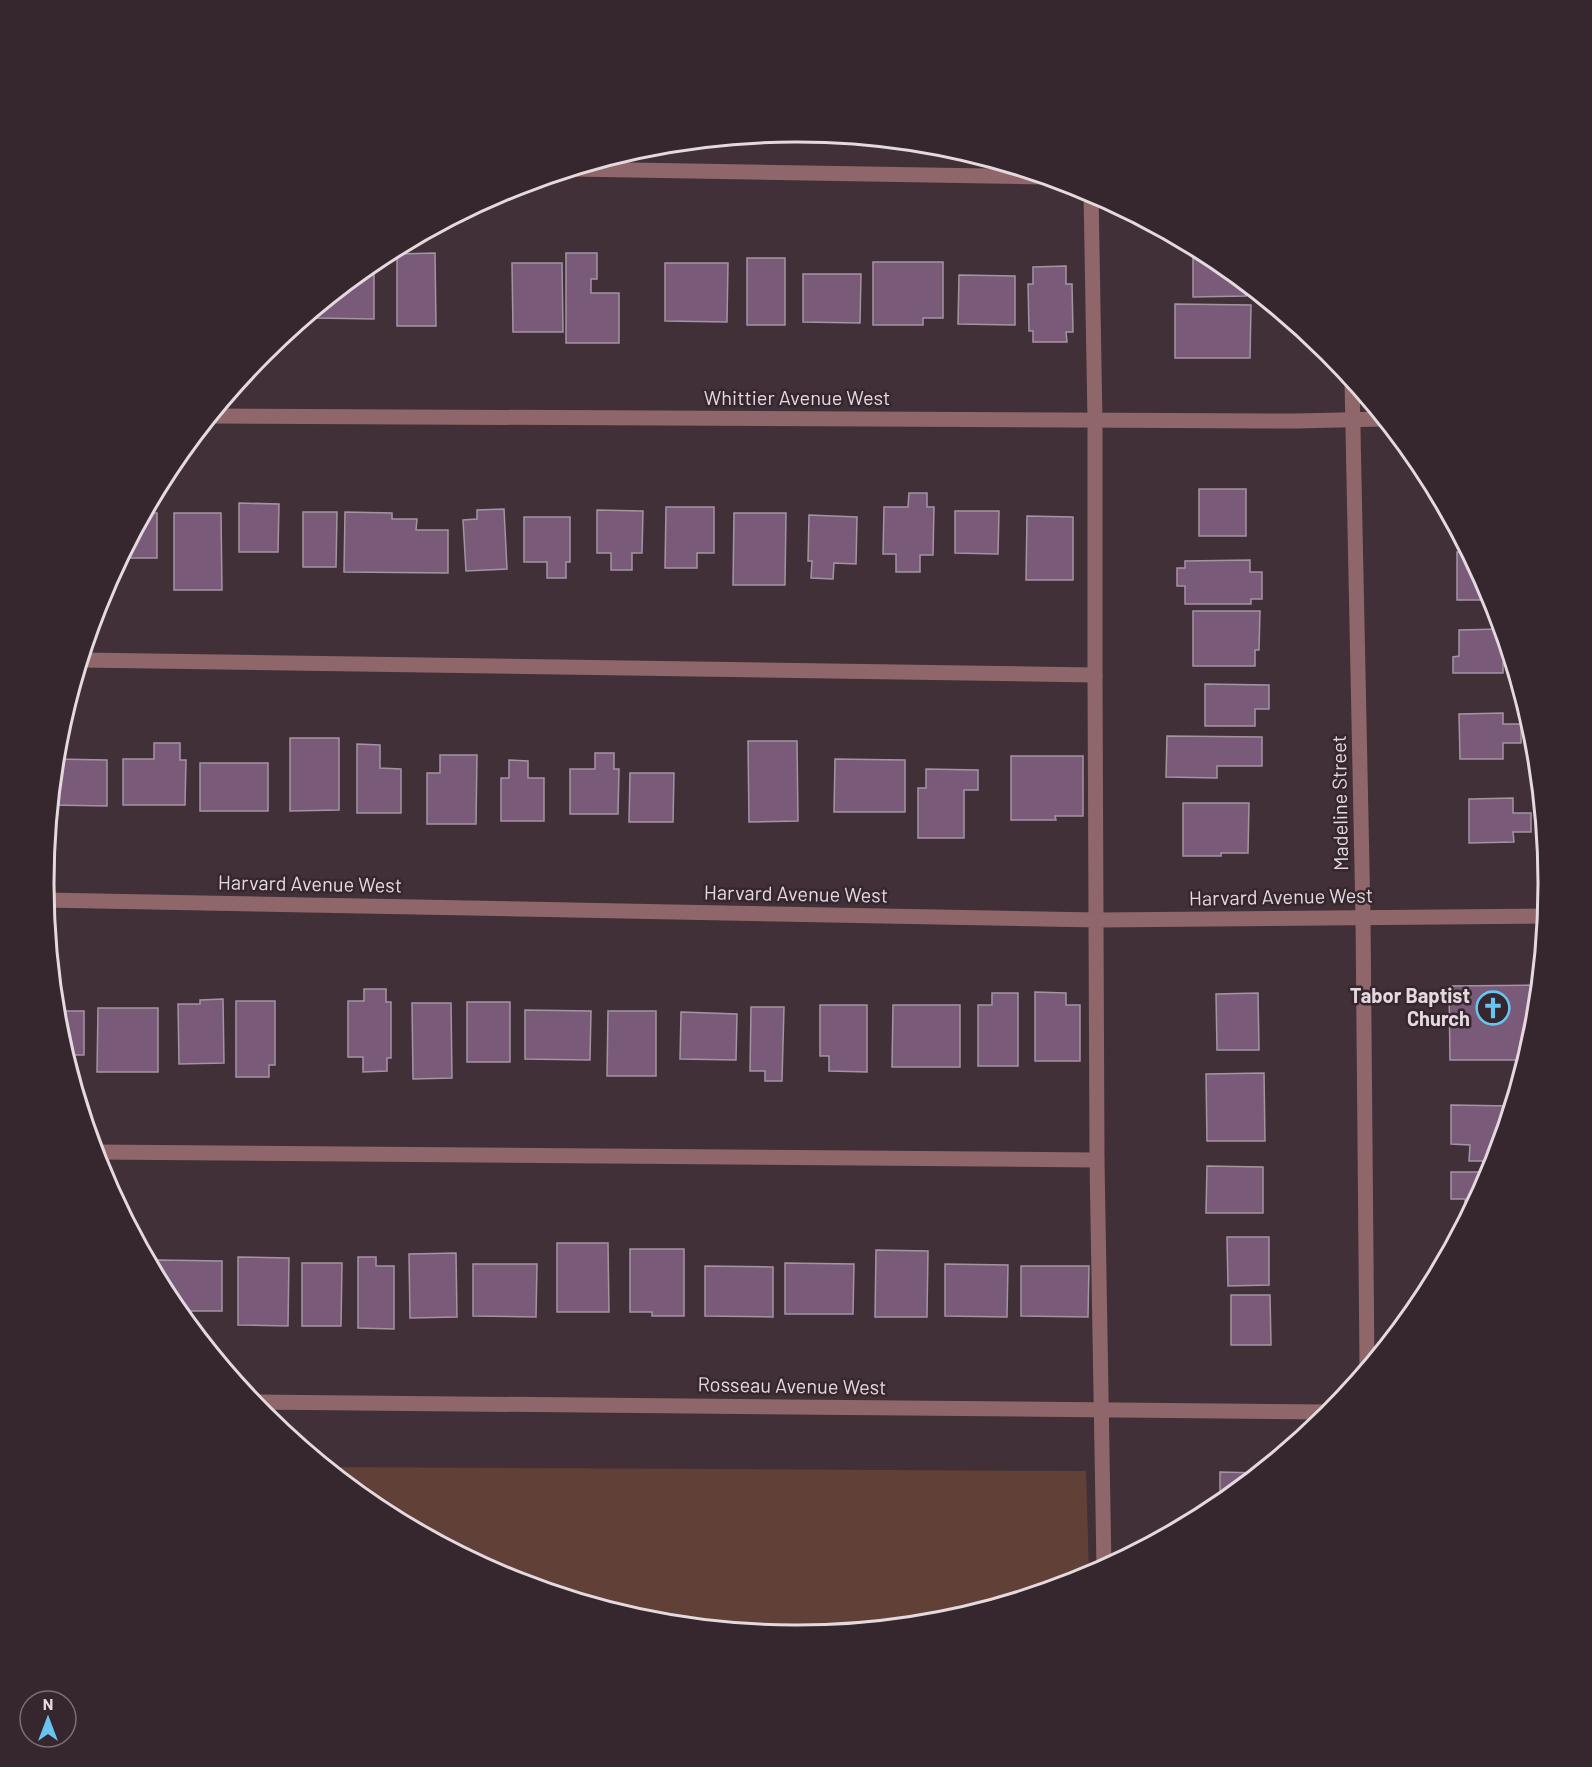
<svg xmlns="http://www.w3.org/2000/svg" width="1592" height="1767" viewBox="0 0 1592 1767" font-family="Barlow,sans-serif">
	<rect width="100%" height="100%" fill="#413038"/>
	<path fill="#604037" d="M326,1467L1086,1471L1089,1576L942,1622L796,1636L649,1621L508,1579L378,1509Z"/>
	<g fill="#795b79" stroke="#a394a2" stroke-width="1.5">
		<path d="M1193,246L1214,258L1246,284V296L1193,297Z"/>
		<path d="M435,253L436,326H397V254Z"/>
		<path d="M566,253H597V279H591V293H619V343H566Z"/>
		<rect x="747" y="258" width="38" height="67"/>
		<path d="M873,262H943V318H923V325H873Z"/>
		<path d="M512,263H562L563,332H513Z"/>
		<path d="M665,263H728L727,322L665,321Z"/>
		<path d="M1066,266V284H1072L1073,332H1066L1067,342H1033V331H1029L1028,284H1033V267Z"/>
		<path d="M361,271L374,272V319L315,318L316,309Z"/>
		<path d="M803,274H861L860,323L803,322Z"/>
		<path d="M959,275L1015,276V325L958,324Z"/>
		<path d="M1175,304L1251,305L1250,358H1175Z"/>
		<rect x="1199" y="489" width="47" height="47"/>
		<path d="M909,493H927V507H934L933,555H920V572H896V554H883L884,507H908Z"/>
		<path d="M239,503L279,504L278,552H239Z"/>
		<path d="M666,507H714V553H697V568H665Z"/>
		<path d="M504,509L507,569L466,571L463,520L477,519V510Z"/>
		<path d="M597,510L643,511L642,553H632V570H611V553H597Z"/>
		<path d="M955,511H999L998,554L955,553Z"/>
		<path d="M303,512H337L336,567H303Z"/>
		<path d="M345,512L392,513V519H417L416,530H448V573L344,572Z"/>
		<path d="M145,513H157V558H121Z"/>
		<path d="M174,513H221L222,590H174Z"/>
		<path d="M734,513H786L785,585H733Z"/>
		<path d="M809,515L857,517L856,564L834,563L833,579L811,578L812,561H808Z"/>
		<path d="M1027,516L1073,517V580H1026Z"/>
		<path d="M524,517H570V562H566V578H547V562H524Z"/>
		<path d="M1457,552H1468L1493,600H1457Z"/>
		<path d="M1250,560V572H1262V599H1251V604H1185V586H1177V568H1185V561Z"/>
		<path d="M1193,611H1260L1259,650H1255V666H1193Z"/>
		<path d="M1501,629L1503,644H1506L1512,663H1503V673H1453V657L1459,656V630Z"/>
		<path d="M1205,684L1269,685V709H1255V726H1205Z"/>
		<path d="M1503,713V724H1521V743H1503V759H1460L1459,714Z"/>
		<path d="M1167,736L1262,737V766H1217V778L1166,777Z"/>
		<path d="M290,738H339V810L290,811Z"/>
		<path d="M748,741H797L798,821L749,822Z"/>
		<path d="M154,743H180V760H186L185,805H123V759H154Z"/>
		<path d="M357,744L380,745V768L401,769V813H357Z"/>
		<path d="M595,753H614V769H619L618,814H570V769H595Z"/>
		<path d="M440,755H477L476,824H427V773H440Z"/>
		<path d="M1011,756H1083V816H1055L1056,820H1011Z"/>
		<path d="M56,759L107,760V806L51,805Z"/>
		<path d="M835,759L905,760V812H834Z"/>
		<path d="M509,760L528,761V778H544V821H501V778H509Z"/>
		<rect x="200" y="763" width="68" height="48"/>
		<path d="M926,769L978,770V790H964V838H918V788H926Z"/>
		<path d="M630,773H674L673,822H629Z"/>
		<path d="M1513,798V813H1531V832H1513L1514,842L1469,843V799Z"/>
		<path d="M1183,803H1249L1248,853H1221V856H1183Z"/>
		<path d="M1538,985L1534,1031L1525,1060H1450L1449,986Z"/>
		<path d="M364,989H386V1002H391V1058H387V1071L363,1072V1057H348V1001H364Z"/>
		<path d="M1035,992L1066,993V1005H1080V1061H1035Z"/>
		<path d="M992,993H1018V1066H978V1005H992Z"/>
		<path d="M1258,993L1259,1050H1217L1216,994Z"/>
		<path d="M223,999L224,1063L179,1064L178,1004H200V1000Z"/>
		<path d="M236,1001H275V1065H269V1077H236Z"/>
		<rect x="467" y="1002" width="43" height="60"/>
		<path d="M412,1003H451L452,1078L413,1079Z"/>
		<path d="M820,1005H867V1072L829,1071V1056H820Z"/>
		<path d="M893,1005H960V1067H892Z"/>
		<path d="M751,1007H784L782,1081H765V1071H750Z"/>
		<path d="M98,1008H158V1072H97Z"/>
		<path d="M525,1010L591,1011L590,1060L525,1059Z"/>
		<path d="M56,1011H84V1055H66L58,1030Z"/>
		<path d="M608,1011H656V1076H607Z"/>
		<path d="M681,1012L737,1014L736,1060L680,1059Z"/>
		<path d="M1264,1073L1265,1141H1207L1206,1074Z"/>
		<path d="M1451,1105L1511,1106L1494,1161H1469L1470,1145L1451,1144Z"/>
		<path d="M1207,1166L1263,1167V1213H1206Z"/>
		<path d="M1451,1172H1491L1470,1211H1465V1199H1451Z"/>
		<path d="M1227,1237H1269V1285L1228,1286Z"/>
		<path d="M557,1243H608L609,1312H557Z"/>
		<path d="M630,1249H684V1316H652V1312H630Z"/>
		<path d="M876,1250L928,1251L927,1317H875Z"/>
		<path d="M456,1253L457,1317L410,1318L409,1254Z"/>
		<path d="M238,1257L289,1258L288,1326L238,1325Z"/>
		<path d="M358,1257H376V1266H394V1329L358,1328Z"/>
		<path d="M158,1260L222,1261V1311H178L170,1301L157,1278Z"/>
		<path d="M302,1263H342L341,1326H302Z"/>
		<path d="M785,1263L854,1264L853,1314H785Z"/>
		<path d="M473,1264H537L536,1317L473,1316Z"/>
		<path d="M945,1264L1008,1265L1007,1317L945,1316Z"/>
		<path d="M705,1266L773,1267V1317L705,1316Z"/>
		<path d="M1021,1266H1089L1088,1317L1021,1316Z"/>
		<path d="M1231,1295H1270L1271,1345H1231Z"/>
		<path d="M1220,1472L1259,1473L1220,1504Z"/>
	</g>
	<g fill="none" stroke-linecap="round" stroke-linejoin="round">
		<g stroke="#8f6669" stroke-width="15">
			<path d="M573,169L1046,177"/>
			<path d="M1091,192L1095,421V675L1097,1160L1104,1568"/>
			<path d="M1352,381L1363,916L1367,1368"/>
			<path d="M211,416L1296,421L1383,419"/>
			<path d="M81,660L1095,675"/>
			<path d="M45,900L1097,920L1545,916"/>
			<path d="M95,1152L1097,1160"/>
			<path d="M253,1402L1331,1412"/>
		</g>
	</g>
	<defs>
		<g id="church-ring" transform="scale(1.725)"><circle r="9.5" fill="#36262d" stroke="#68c4f0" stroke-width="1.5"/><path d="M-1.2-6h2.4v3.5h3.3v2.4h-3.3V6h-2.4V-.1h-3.3v-2.4h3.3Z" fill="#68c4f0"/></g>
	</defs>
	<g fill-rule="evenodd">
		<use href="#church-ring" x="1493" y="1008"/>
	</g>
	<g text-anchor="middle" stroke-width="5" stroke-linejoin="round" paint-order="stroke">
		<g font-size="20" fill="#e4d9de" stroke="#36262d">
			<text x="797" y="405">Whittier Avenue West</text>
			<text transform="translate(1340 803) rotate(-91)" y="7">Madeline Street</text>
			<text transform="translate(310 884) rotate(1)" y="7">Harvard Avenue West</text>
			<text transform="translate(796 894) rotate(1)" y="7">Harvard Avenue West</text>
			<text transform="translate(1281 897) rotate(-1)" y="7">Harvard Avenue West</text>
			<text transform="translate(792 1386) rotate(1)" y="7">Rosseau Avenue West</text>
		</g>
		<g font-size="20" font-weight="bold" fill="#e4d9de" stroke="#36262d" text-anchor="end">
			<text x="1470" y="1003">Tabor Baptist<tspan x="1470" dy="23">Church</tspan></text>
		</g>
	</g>
	<path d="M0 0H1592V1767H0ZM795 142H797A741 741 0 0 1 1538 883V884A741 741 0 0 1 797 1625H795A741 741 0 0 1 54 884V883A741 741 0 0 1 795 142Z" fill="#36262d" fill-rule="evenodd"/>
	<path fill="none" stroke="#e4d9de" stroke-width="3" d="M795 142H797A741 741 0 0 1 1538 883V884A741 741 0 0 1 797 1625H795A741 741 0 0 1 54 884V883A741 741 0 0 1 795 142Z"/>
	<g transform="translate(48 1719)"><circle r="28" fill="#36262d" stroke="#7c6e74" stroke-width="1.5"/>
	<path d="M0-4.5L10 22L0 15L-10 22Z" fill="#68c4f0"/>
	<text y="-9" font-size="16" font-weight="bold" text-anchor="middle" fill="#e4d9de">N</text>
	</g>
</svg>
